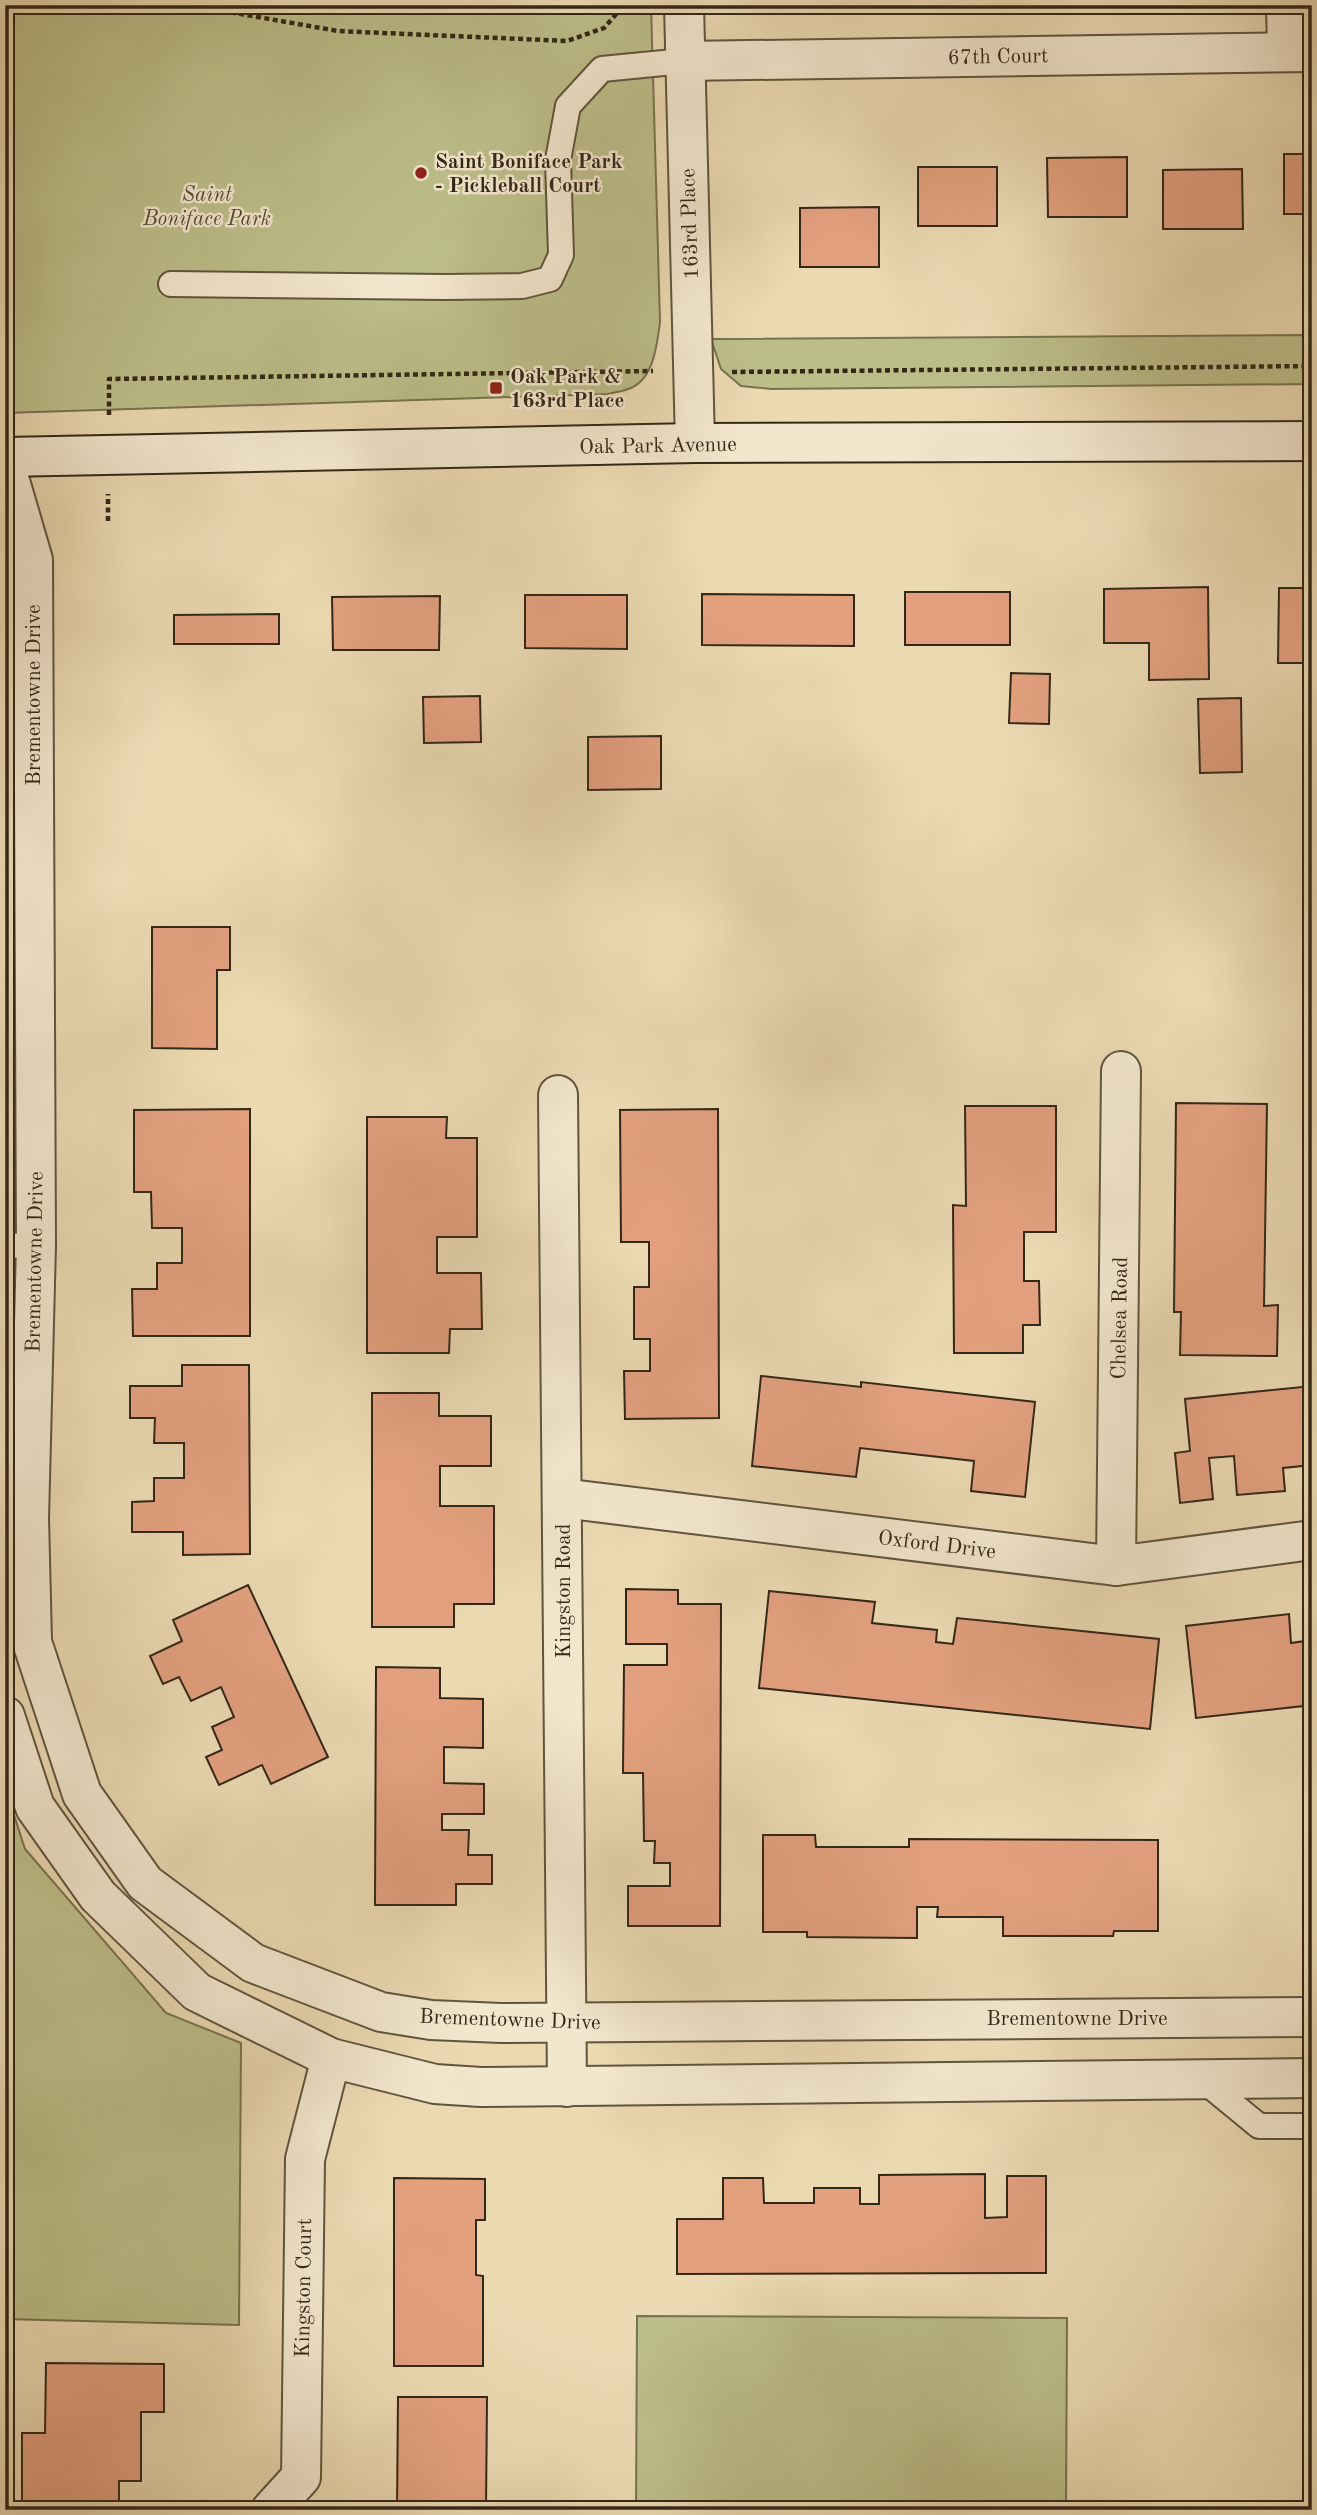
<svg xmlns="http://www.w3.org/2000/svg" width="1317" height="2515" viewBox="0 0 1317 2515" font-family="'Old Standard TT',serif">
	<rect width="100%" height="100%" fill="#ebd9b2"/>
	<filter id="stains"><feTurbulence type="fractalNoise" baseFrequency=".00286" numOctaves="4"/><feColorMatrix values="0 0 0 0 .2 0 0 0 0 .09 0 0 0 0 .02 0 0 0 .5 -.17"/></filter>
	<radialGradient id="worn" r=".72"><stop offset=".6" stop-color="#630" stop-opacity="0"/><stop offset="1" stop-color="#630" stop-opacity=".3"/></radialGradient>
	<g fill="#bcbe89" stroke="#787250" stroke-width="2">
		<path d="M5,5H651L660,322C657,344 654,378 631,388C624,391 616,392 608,394L5,413Z"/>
		<path d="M1312,335V384L771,389L741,386L721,369L711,339Z"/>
		<path d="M5,1787L25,1849L166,2013L241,2043L239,2325L5,2319Z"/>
		<path d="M637,2316L1067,2318L1066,2510H636Z"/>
	</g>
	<g fill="#e3a07f" stroke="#332718" stroke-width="2">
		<rect x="1284" y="154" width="28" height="60"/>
		<path d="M1127,157V217H1048L1047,158Z"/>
		<rect x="918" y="167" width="79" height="59"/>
		<path d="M1242,169L1243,229H1163V170Z"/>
		<path d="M879,207V267H800V208Z"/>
		<path d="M1208,587L1209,679L1149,680V643H1104V589Z"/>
		<path d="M1279,588H1312V663H1278Z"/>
		<rect x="905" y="592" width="105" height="53"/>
		<path d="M702,594L854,595V646L702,645Z"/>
		<path d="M525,595H627V649L525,648Z"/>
		<path d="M440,596L439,650H333L332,597Z"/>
		<path d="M279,614V644H174V615Z"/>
		<path d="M1011,673L1050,674L1049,724L1009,723Z"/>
		<path d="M480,696L481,742L424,743L423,697Z"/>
		<path d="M1241,698L1242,772L1200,773L1198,699Z"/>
		<path d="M661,736V789L588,790V737Z"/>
		<path d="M152,927H230V970H217V1049L152,1048Z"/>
		<path d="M1176,1103L1267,1104L1264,1306L1278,1305L1277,1356L1180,1355L1181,1312H1174Z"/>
		<path d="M965,1106H1056V1232H1024V1281H1039L1040,1325H1023V1353H954L953,1205L966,1206Z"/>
		<path d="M250,1109V1336H133L132,1289H157V1263H182V1228H152L151,1192H134V1110Z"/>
		<path d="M718,1109L719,1418L625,1419L624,1371H650V1339H634V1287H649V1242H621L620,1110Z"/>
		<path d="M367,1117H447L446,1138H477V1237H437V1273H481L482,1329H450L449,1353H367Z"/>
		<path d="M182,1365H249L250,1554L183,1555V1532H132V1502L154,1501V1478H184V1443H154L155,1418H130V1386H182Z"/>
		<path d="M761,1376L861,1387V1382L1035,1402L1025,1497L971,1491L974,1461L860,1448L856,1477L752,1466Z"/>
		<path d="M1312,1386V1465L1283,1468L1285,1491L1237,1495L1234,1456L1209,1458L1213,1499L1180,1503L1175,1453L1190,1451L1185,1399Z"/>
		<path d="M372,1393H439V1416H491V1466H440V1506H494V1604H454V1627H372Z"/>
		<path d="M248,1585L328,1757L271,1784L262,1765L219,1785L206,1757L222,1750L212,1727L234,1717L221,1687L191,1701L179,1677L163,1684L150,1656L182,1641L173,1620Z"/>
		<path d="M626,1589L678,1590V1604H721L720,1926H628V1886H670V1863H654L655,1841H644L643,1773H623L624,1665H667V1644H626Z"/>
		<path d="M769,1591L875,1602L872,1623L937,1630L936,1642L953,1644L957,1618L1159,1639L1150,1729L759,1688Z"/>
		<path d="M1289,1614L1291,1643L1312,1640V1705L1196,1718L1186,1626Z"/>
		<path d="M376,1667L440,1668V1698L483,1699V1748L444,1747V1783L484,1784V1814H442V1830H469L468,1855H492V1884H456V1905H375Z"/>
		<path d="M763,1835H815L816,1847H909V1839L1158,1840V1931H1114L1113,1936H1003V1917H937L938,1907H917V1938L807,1937V1932H763Z"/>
		<path d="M985,2174V2218L1007,2217V2176H1046V2273L677,2274V2219H723V2178H763L764,2203H814V2188H860V2204H879V2175Z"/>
		<path d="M394,2178L485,2179V2220H476V2275L483,2276V2366H394Z"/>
		<path d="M46,2363L164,2364V2412H141V2481H119V2510H22V2433H45Z"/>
		<path d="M398,2397H487L486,2510H397Z"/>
	</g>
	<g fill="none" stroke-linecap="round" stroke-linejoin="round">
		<g stroke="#61543e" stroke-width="28">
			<g id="lane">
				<path d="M171,284L445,287L522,286L550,279L561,255L558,160L568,106L602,69L684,61"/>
				<path d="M5,1246L36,1245"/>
				<path d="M1203,2080L1259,2126H1309L1312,2123"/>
			</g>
		</g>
		<g stroke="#61543e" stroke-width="42">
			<g id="street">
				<path d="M684,5L695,443"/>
				<path d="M1286,5L1287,52"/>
				<path d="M684,61L1312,52"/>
				<path d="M5,464L33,560L36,1245L29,1518L32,1642L82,1794L145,1883L253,1963L381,2012L431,2020L501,2023L1312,2017"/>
				<path d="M558,1095L567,2087"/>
				<path d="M562,1498L1116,1566L1312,1540"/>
				<path d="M1116,1566L1121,1071"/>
				<path d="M5,1716L35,1807L98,1896L197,1992L331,2058L435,2084L481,2087L1312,2078"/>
				<path d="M271,2510L301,2477L305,2159L331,2058"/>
			</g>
		</g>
		<g stroke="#332718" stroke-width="42">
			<path id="secondary" d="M5,457L695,443L1312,441"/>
		</g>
		<g stroke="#332718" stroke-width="4.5" stroke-dasharray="5 3.5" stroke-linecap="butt">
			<path d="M118,5H174"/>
			<path d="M189,5L338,31L567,41L604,28L624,5"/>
			<path d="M732,372L1312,366"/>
			<path d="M109,415V379L653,371"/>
			<path d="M108,521V494"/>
		</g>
		<use href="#lane" stroke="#f2e6cd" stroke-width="24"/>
		<use href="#street" stroke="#f2e6cd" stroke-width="38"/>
		<use href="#secondary" stroke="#f2e6cd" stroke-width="38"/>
	</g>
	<g fill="#8f2418" stroke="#f2e6cd" stroke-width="2.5">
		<circle cx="421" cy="173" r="7"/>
		<rect x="489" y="381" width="14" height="14" rx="3.5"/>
	</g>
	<g text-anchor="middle" stroke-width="5" stroke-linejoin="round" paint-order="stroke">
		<g font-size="21" fill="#332718" stroke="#f2e6cd">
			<text transform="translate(998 56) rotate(-1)" y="7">67th Court</text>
			<text transform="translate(689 224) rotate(-92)" y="7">163rd Place</text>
			<text transform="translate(658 445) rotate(-1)" y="7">Oak Park Avenue</text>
			<text transform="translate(33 695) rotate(-90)" y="7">Brementowne Drive</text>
			<text transform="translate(34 1262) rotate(-89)" y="7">Brementowne Drive</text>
			<text transform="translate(1119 1318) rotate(-89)" y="7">Chelsea Road</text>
			<text transform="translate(937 1544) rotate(7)" y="7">Oxford Drive</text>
			<text transform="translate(563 1591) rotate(-90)" y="7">Kingston Road</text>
			<text x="1077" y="2025">Brementowne Drive</text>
			<text transform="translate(510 2019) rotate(2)" y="7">Brementowne Drive</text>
			<text transform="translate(303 2288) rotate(-89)" y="7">Kingston Court</text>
		</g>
		<g font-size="21" font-weight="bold" fill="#332718" stroke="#f2e6cd" text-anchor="start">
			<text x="435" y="168">Saint Boniface Park<tspan x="435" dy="24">- Pickleball Court</tspan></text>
			<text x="510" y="383">Oak Park &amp;<tspan x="510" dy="24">163rd Place</tspan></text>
		</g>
		<g font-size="21" font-style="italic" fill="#554d34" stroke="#f2e6cd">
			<text x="207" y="201">Saint<tspan x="207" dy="24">Boniface Park</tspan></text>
		</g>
	</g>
	<rect width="1317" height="2515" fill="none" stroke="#ebd9b2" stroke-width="28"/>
	<rect x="7" y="7" width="1303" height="2501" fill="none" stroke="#332718" stroke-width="3.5"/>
	<rect x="14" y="14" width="1289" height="2487" fill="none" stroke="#332718" stroke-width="2"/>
	<rect width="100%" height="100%" filter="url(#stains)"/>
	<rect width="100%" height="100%" fill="url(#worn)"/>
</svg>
